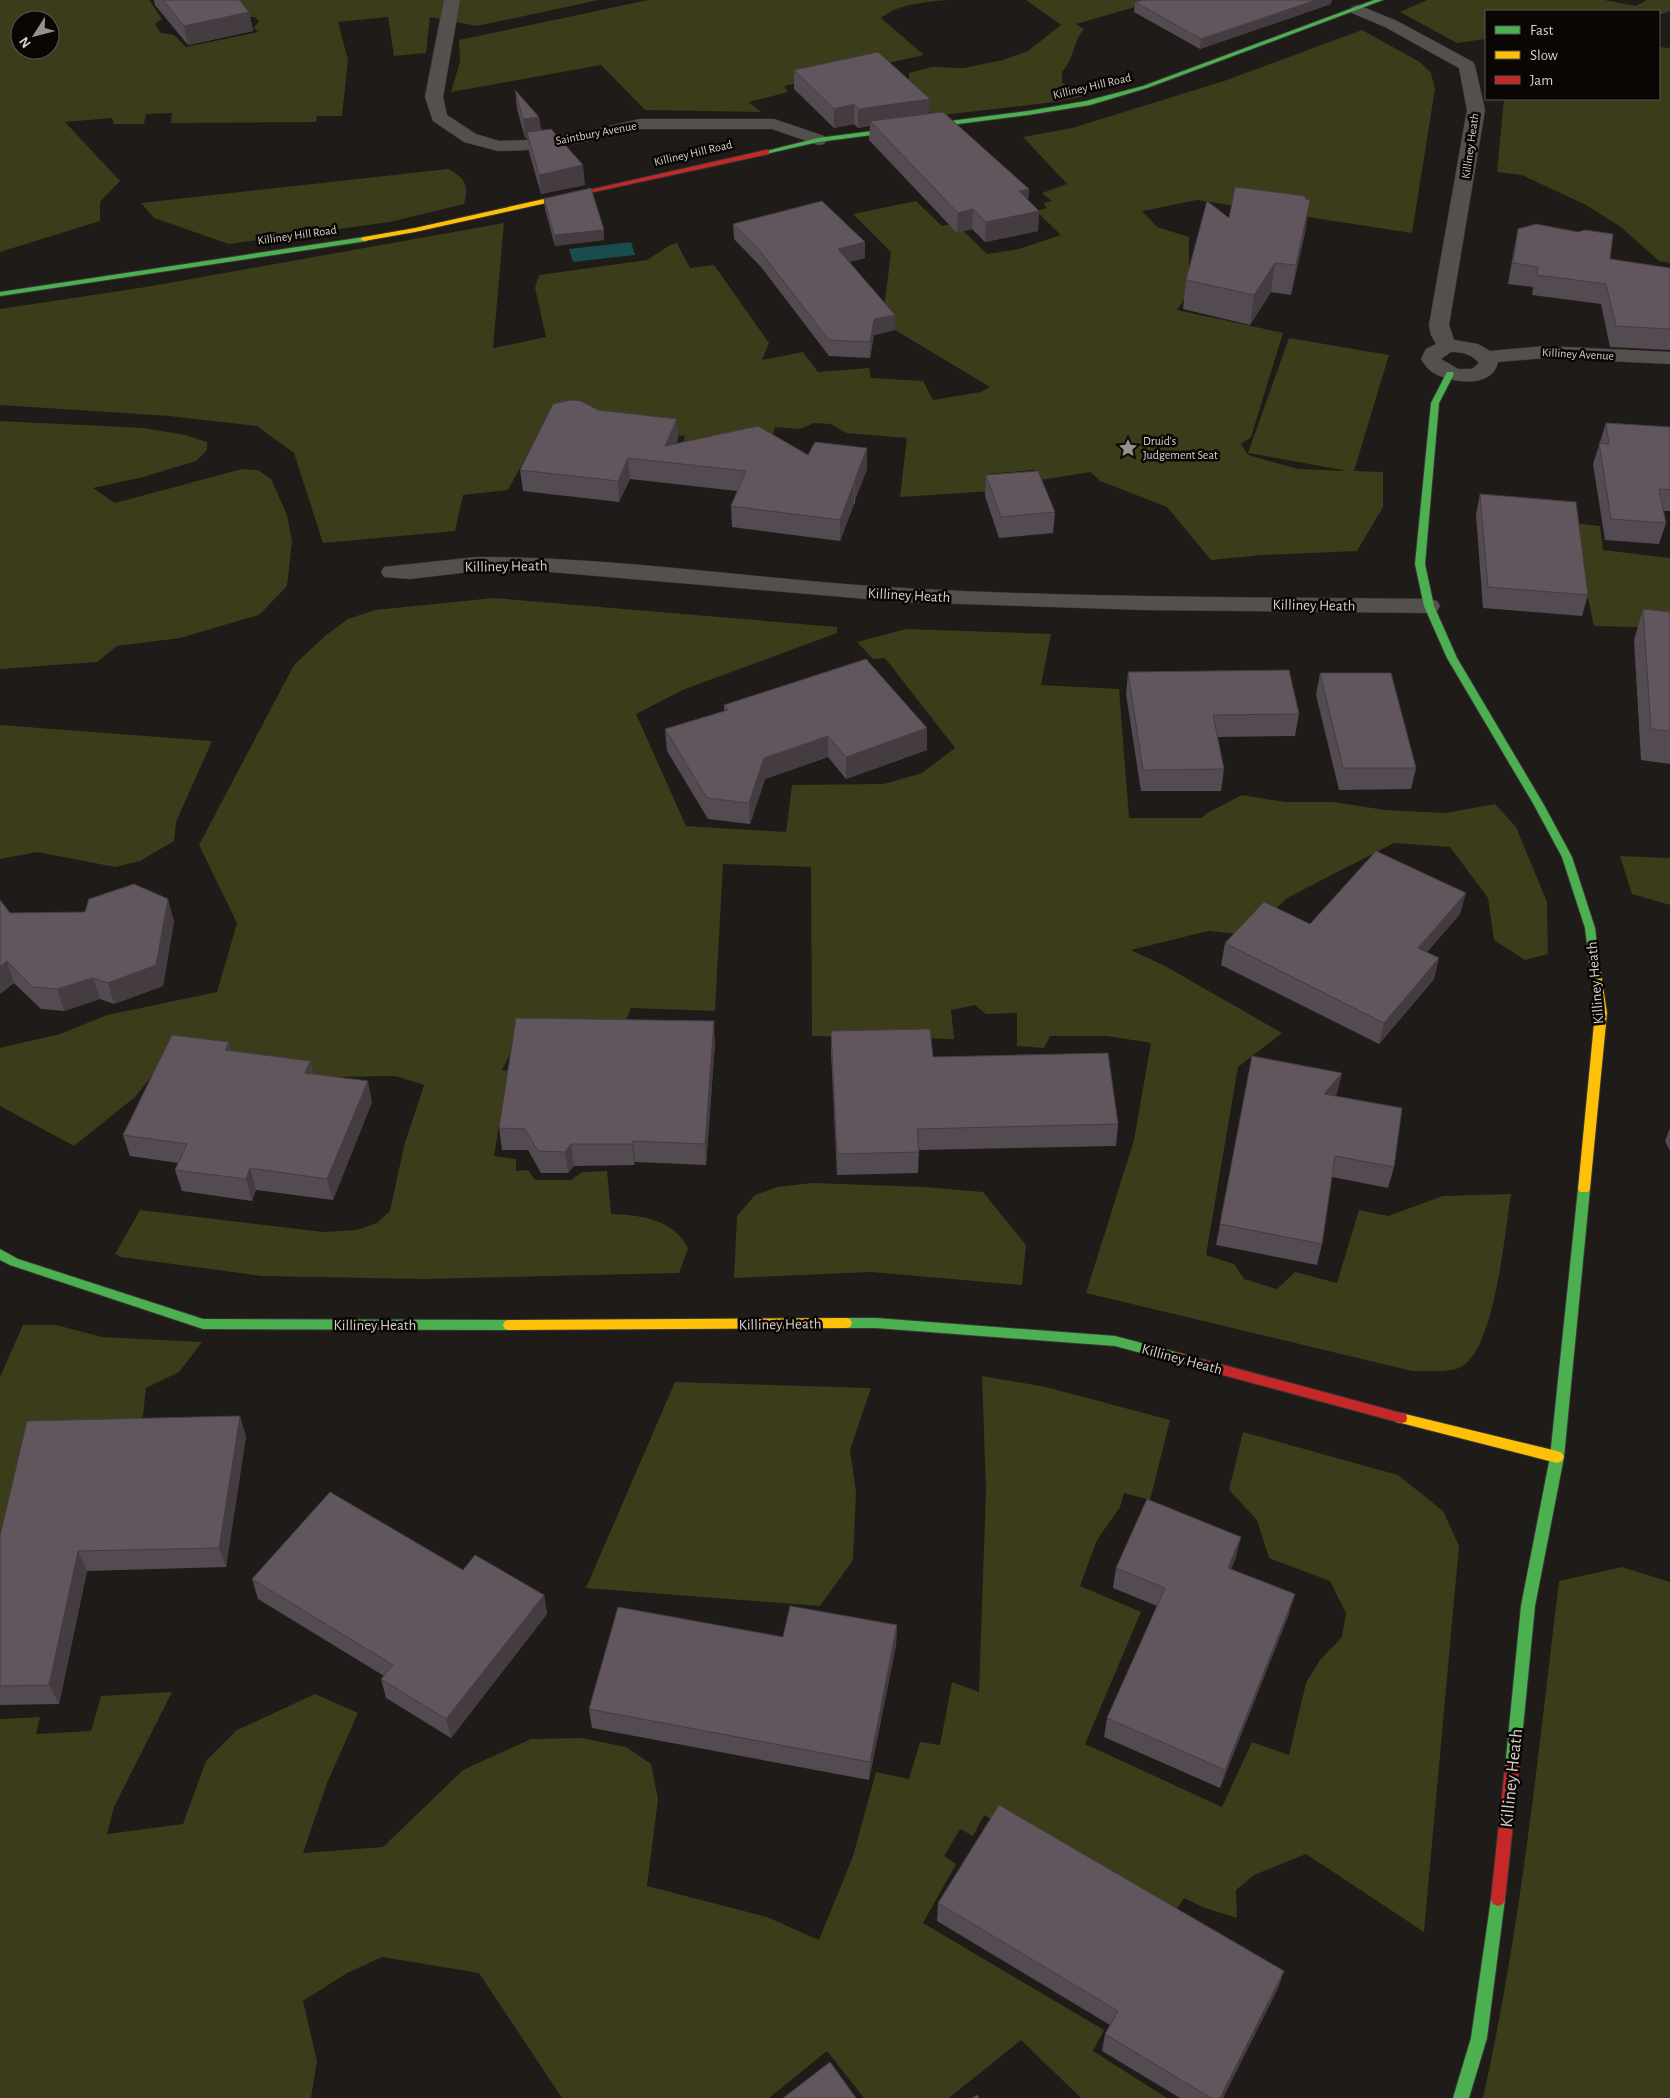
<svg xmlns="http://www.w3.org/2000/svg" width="1670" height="2098" viewBox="0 0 1670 2098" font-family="'Alegreya Sans',sans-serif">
	<rect width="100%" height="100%" fill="#1e1b18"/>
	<g fill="#3a3c1a" fill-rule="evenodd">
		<path d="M0,0H149L162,19L155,24L161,33L174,35L186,47L258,32L254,28L259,21L255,17H246L234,0H599L477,26L430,17L426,53L394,56L388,17L338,22L348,60L342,116H317L316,122L171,123L172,113L146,114L144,124H114L112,118L65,122L120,181L100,202V221L0,252ZM20,20H50V50H20Z"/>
		<path d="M648,0H947C925,2 898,4 881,18L924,55L784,86L788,92L749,102L761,112L645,110L601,65L451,92L460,62L459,40Z"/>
		<path d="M1026,0H1142L1149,3L1076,24L1084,29C1071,45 1076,56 1062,72V83L1089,95L1055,102L934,116L909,89V73L932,67L964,68L1003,60L1028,51L1061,25Z"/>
		<path d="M1427,0H1604L1636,6L1647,0H1670V11L1659,15V11H1486V39L1457,43L1400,12Z"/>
		<path d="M1362,30L1420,62L1431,73L1435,89L1412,233L1197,200L1142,211L1157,227L1189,237V292L1177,310L1283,333L1251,437L1241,444L1248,455L1298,469L1348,471L1248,453L1289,338L1389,355L1354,471L1383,472V507L1357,551L1262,555L1211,560L1167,507L1100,481L1091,472L1040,480L1034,470L988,474L992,491L900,497L907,438L847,433L830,424L814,423L800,429L775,427L772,438L672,480L685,436L544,424L508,490L463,495L455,531L323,543L294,453L257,426L169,416L0,405V309L146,287L504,223L493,348L546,337L535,288L539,275L647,260L670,245L677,243L690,268L714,265L769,343L762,360L803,352L818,372L869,368L871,378L923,381L933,400L981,392L990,387L895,330L883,317L891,252L853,214L916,201L942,226L955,223L987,254L1019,249L1061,235L1036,211L1047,208L1043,203L1052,201L1042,193L1067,184L1023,137L1072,128L1224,81Z"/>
		<path d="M1659,47L1670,48V263L1659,261L1621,227L1586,205L1522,175L1497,172L1504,99H1659Z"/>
		<path d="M448,169C466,179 469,185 464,204L390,222L229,244L154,218L141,203Z"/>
		<path d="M0,421L144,428L185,435L207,442V450L196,461L143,477L93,488L115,503L242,469L258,470L271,479L287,515L292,541L287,586L259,615L180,638L117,646L97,662L0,669Z"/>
		<path d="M1572,523L1600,526L1603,550L1670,558V628L1594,626Z"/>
		<path d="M494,598L837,627V633L685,689L636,714L686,826L786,832L792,785L884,784L922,773L955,748L885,658L873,659L857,642L906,629L1051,634L1041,685L1119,689L1129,818H1202L1207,813L1242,795L1285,802H1334L1385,810L1445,813L1495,804L1516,827L1547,902L1548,954L1525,960L1494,940L1488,898L1450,847L1394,843L1287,898L1249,935L1208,931L1131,950L1165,966L1282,1033L1238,1067L1206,1255L1234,1264L1244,1279L1277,1289L1295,1272L1337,1283L1359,1210L1388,1216L1443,1196L1511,1194C1505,1232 1495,1349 1461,1367C1449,1373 1425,1371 1412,1371L1086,1293L1134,1140L1151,1043L1107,1036H1050L1044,1048L1017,1046V1013L986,1014L975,1005L951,1010L954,1039L812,1036L811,867L723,864L715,1011L631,1008L622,1031L523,1028L502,1070L508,1071L494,1156L516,1159V1171L528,1170L535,1180H571L582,1172L607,1171L611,1214C641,1215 673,1219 688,1248L679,1273L422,1279L262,1276L121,1257L115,1254L140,1210L323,1232L357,1230L377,1223L390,1211L404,1146L424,1085L395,1076L329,1077L174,1048L135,1097L74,1146L0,1106V1048L60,1034L107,1015L217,992L237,923L199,845L294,665L325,636L348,619L375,610Z"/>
		<path d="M0,725L212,741L176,822L174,841L140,861L115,867L37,852L0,859Z"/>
		<path d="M1620,856L1670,858V905L1632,894Z"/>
		<path d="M812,1183L925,1187L983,1192L1026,1245L1022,1285L871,1272L734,1278L737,1216L755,1195L777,1187Z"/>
		<path d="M23,1325H56L102,1337L202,1342L179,1372L146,1388L141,1433L0,1562V1377Z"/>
		<path d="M982,1376L1046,1387L1170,1420L1150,1500L1124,1493L1120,1507L1097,1540L1080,1586L1141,1612L1085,1744L1222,1807L1252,1742L1289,1755L1306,1683L1320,1660L1342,1637L1346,1613L1330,1581L1269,1558L1257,1520L1229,1490L1243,1432L1398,1475L1443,1511L1459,1546L1424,1932L1306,1854L1254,1875L1236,1890L1237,1918L1205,1908L1184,1898L1171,1918L984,1815L973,1836L960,1829L944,1856L956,1864L923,1923L1104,2030L1093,2051L1167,2098H1081L1021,2040L949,2098H864L827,2051L769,2098H562L479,1973L382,1957L347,1973L303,2001L317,2061L311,2098H0V1719L40,1717L36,1734L91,1731L101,1696L172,1692L114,1807L107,1834L183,1824L206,1761L237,1730L315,1694L358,1713L327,1783L303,1853L383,1847L463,1770L531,1739L581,1738L626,1747L651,1764L658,1799L647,1886L767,1917L819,1940L853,1856L876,1772L909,1779L920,1742L940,1745L952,1682L979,1692L986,1490Z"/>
		<path d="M675,1382L871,1388L850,1450L856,1492L853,1560L820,1606L586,1588Z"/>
		<path d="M1622,1567L1670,1582V2098H1483C1521,1928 1538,1754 1559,1581Z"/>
	</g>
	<path fill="#1a4b4d" d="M631,242L635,255L573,262L569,249Z"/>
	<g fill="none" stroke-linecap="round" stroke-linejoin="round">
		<g stroke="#393634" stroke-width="1">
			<g id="street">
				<path d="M444,0H460L443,97L447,115L476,134L499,141L527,140L579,133L640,119H774L824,136L827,140L824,144L818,145L772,129H640L579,143L527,150L498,151L464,142L433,121L425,97Z"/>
				<path d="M1358,5L1397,21L1473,62L1475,66L1485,110L1449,325L1454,340L1478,344L1490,351L1545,346L1670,352V364L1545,358L1498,362C1493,388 1453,384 1434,373C1428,370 1425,365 1421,359L1426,349L1436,344L1431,335L1429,325L1467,110L1459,68L1385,27L1352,13L1350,10L1352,7ZM1451,352C1463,352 1471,354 1479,363L1472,369H1458L1441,359Z"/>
				<path d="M477,557C619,557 760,580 902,588C1077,598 1254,597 1429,599L1437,601L1440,606L1437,611L1429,613L1144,610L902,602L539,571H477L410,579L384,577L381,572L384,567Z"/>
			</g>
		</g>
		<g stroke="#393634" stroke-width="2">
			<g id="fast">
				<path d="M1374,0H1383L1147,88L1090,105L1028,115L818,142L766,154L762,152L818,138L1028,111L1086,101L1143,86Z"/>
				<path d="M364,237L368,239L367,241L0,296V292Z"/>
				<path d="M1447,372H1453L1454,374L1439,403L1425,564L1434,606L1457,658L1544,805L1572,857L1595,928L1599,960L1594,964L1589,960L1585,928L1562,857L1534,805L1447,658L1424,606L1415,564L1431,403Z"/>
				<path d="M1584,1184L1588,1186L1590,1189L1564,1457L1535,1606L1519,1768L1517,1773L1512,1775L1507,1773L1505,1768L1521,1606L1550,1457L1578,1189L1580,1186Z"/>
				<path d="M0,1249L18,1259L203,1319L509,1320L513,1321L515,1325L513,1329L509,1330L203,1329L10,1265L0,1260Z"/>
				<path d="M846,1318H876L1115,1336L1179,1353L1183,1354L1185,1358L1183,1362L1179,1363L1115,1346L876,1328H846L842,1327L840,1323L842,1319Z"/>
				<path d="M1498,1892L1503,1894L1505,1899L1487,2038L1469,2098H1453L1471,2038L1491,1899L1493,1894Z"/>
			</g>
		</g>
		<g stroke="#393634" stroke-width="2">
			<g id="slow">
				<path d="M584,190H587V194L415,232L364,241L360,239L364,237L415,228Z"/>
				<path d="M1594,956L1599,960L1607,1013L1590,1189L1588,1192H1580L1578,1189L1595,1013L1589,960Z"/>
				<path d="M846,1318L850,1319L852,1323L850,1327L846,1328L509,1330L505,1329L503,1325L505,1321L509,1320Z"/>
				<path d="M1401,1413L1557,1451L1562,1453L1564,1457L1562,1461L1557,1463L1401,1423L1396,1422L1395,1418L1396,1414Z"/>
			</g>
		</g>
		<g stroke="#393634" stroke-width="2">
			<g id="jam">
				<path d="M766,150H769V154L584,194L580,192Z"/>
				<path d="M1179,1353L1401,1413L1406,1414L1407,1418L1406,1422L1401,1423L1179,1363L1175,1362L1173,1358L1175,1354Z"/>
				<path d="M1512,1761L1517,1763L1519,1768L1505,1899L1503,1904L1498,1906L1493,1904L1491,1899L1505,1768L1507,1763Z"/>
			</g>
		</g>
		<use href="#street" fill="#54504d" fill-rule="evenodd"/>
		<use href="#fast" fill="#4caf50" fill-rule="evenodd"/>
		<use href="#slow" fill="#ffc107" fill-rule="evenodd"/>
		<use href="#jam" fill="#c62828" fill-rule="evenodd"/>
	</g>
	<g fill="#544a51">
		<path d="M154,0H239L249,12L253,31L188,45L155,5Z"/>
		<path d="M1135,2L1331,4L1200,49L1134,12Z"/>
		<path d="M794,70L929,113L1029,189L1028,200L1039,211L1038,231L985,242L972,229L957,233L869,140L870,126L858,128L854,124L834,128L794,89Z"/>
		<path d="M515,90L539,117L541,130L585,185L541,194L529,152L527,138H525L517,109Z"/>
		<path d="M544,199L604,230V240L555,246L545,209Z"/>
		<path d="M1305,199L1306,228L1291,295L1271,292L1250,325L1183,309L1186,280L1229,218Z"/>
		<path d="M733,224L865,242V258L849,262L895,315V330L874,335L870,358L829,356L761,267L734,239Z"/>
		<path d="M1518,229L1610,259L1670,268V350L1610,347L1601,304L1532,295L1533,287L1508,284L1514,249Z"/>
		<path d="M598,410L677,419L678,440L676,443L808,455L867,448V469L855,500V504H854L840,541L732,527L731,506L737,491L630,479L619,502L523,491L520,470Z"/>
		<path d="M1606,423L1670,427V511H1663L1666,523L1659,544L1605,540L1593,464Z"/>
		<path d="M986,475L1055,512L1053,533L999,538L985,496Z"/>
		<path d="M1480,494L1588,595L1582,616L1483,608L1476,515Z"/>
		<path d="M1643,609L1670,612V764L1641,760L1634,640Z"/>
		<path d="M1128,672L1299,714L1295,736L1217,737L1224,769L1221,791H1141L1126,694Z"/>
		<path d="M1320,673L1416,768L1411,789L1339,790L1316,695Z"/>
		<path d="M724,705L927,728V750L846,779L828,757L765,779L750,824L708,819L667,751L665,729L724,711Z"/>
		<path d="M0,900L10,913L174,921L163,986L114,1004L100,999L64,1011L41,1009L14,983L0,994Z"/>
		<path d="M1460,914L1427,952L1434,979L1379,1044L1221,965L1225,943L1310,924Z"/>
		<path d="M831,1031L933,1057L1118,1124L1116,1146L919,1150L918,1173L837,1175L831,1053Z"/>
		<path d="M229,1042L231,1051L310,1061L313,1073L372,1102L333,1200L256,1190L252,1201L182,1191L175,1170L178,1163L130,1156L123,1135Z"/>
		<path d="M715,1043L706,1165L635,1162L634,1165L574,1166L568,1173H541L528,1150H502L499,1128Z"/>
		<path d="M1252,1056L1337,1094L1335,1096L1394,1167L1388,1188L1332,1177L1322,1244L1317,1265L1216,1245Z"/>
		<path d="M1670,1128V1151L1665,1141Z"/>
		<path d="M246,1436L226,1567L87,1571L59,1704L0,1705V1536Z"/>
		<path d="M1236,1557L1231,1569L1289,1614L1220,1788L1104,1737L1107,1718L1157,1606L1113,1588L1116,1568Z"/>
		<path d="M463,1570L544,1595L547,1614L451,1738L386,1698L381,1679L384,1676L258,1599L252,1579Z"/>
		<path d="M897,1625L896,1645L869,1780L592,1728L589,1709L783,1637Z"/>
		<path d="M938,1903L1284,1971L1278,1988L1223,2098H1180L1102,2051L1105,2034L1110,2025L937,1921Z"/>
	</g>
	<g fill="#453c42">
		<path d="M1316,0H1332L1331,4L1200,49L1201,39Z"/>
		<path d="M249,12L253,31L188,45L184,26Z"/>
		<path d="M930,99L929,119L870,121V126L858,128V109Z"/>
		<path d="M854,104V124L834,128V109Z"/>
		<path d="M539,117L541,136L527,132V138H525L523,119Z"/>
		<path d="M583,165L585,185L541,194L539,175Z"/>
		<path d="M1029,189L1027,209L1019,191Z"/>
		<path d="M1310,200L1306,228L1291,295L1296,265Z"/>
		<path d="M973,209L972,229L957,233L958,213Z"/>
		<path d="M1039,211L1038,231L985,242L986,222Z"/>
		<path d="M604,230V240L555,246L554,235Z"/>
		<path d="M865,242V258L838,265V249Z"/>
		<path d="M1275,263L1271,292L1250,325L1254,295Z"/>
		<path d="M895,315V330L874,335L870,358V342L874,319Z"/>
		<path d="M677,419L678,440L668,462L665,446Z"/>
		<path d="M867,448V469L855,500V483H854Z"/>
		<path d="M628,458L630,479L619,502L618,481Z"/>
		<path d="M854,483V504L840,541V520Z"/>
		<path d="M927,728V750L846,779V757Z"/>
		<path d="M828,736V757L765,779L750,824L749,803L764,758Z"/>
		<path d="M1466,893L1460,914L1412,969L1418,948Z"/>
		<path d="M168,899L174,921L163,986L114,1004L108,983Z"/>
		<path d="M1439,958L1434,979L1379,1044L1384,1023Z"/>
		<path d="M7,961L14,983L0,994V967Z"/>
		<path d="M93,978L100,999L64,1011L57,989Z"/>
		<path d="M714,1021L715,1043L706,1165L705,1144Z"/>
		<path d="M229,1042L235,1064L225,1050Z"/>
		<path d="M310,1061L315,1083L305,1073Z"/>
		<path d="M1342,1073L1337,1094L1319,1116L1324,1094Z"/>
		<path d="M368,1081L372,1102L333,1200L327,1179Z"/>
		<path d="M633,1141L635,1162L634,1165L632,1144Z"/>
		<path d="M571,1144L574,1166L568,1173L565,1152Z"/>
		<path d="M250,1168L256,1190L252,1201L246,1179Z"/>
		<path d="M240,1416L246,1436L226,1567L219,1548Z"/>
		<path d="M1241,1537L1236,1557L1224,1588L1228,1568Z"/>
		<path d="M78,1551L87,1571L59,1704L49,1685Z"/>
		<path d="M1295,1594L1289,1614L1220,1788L1225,1770Z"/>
		<path d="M544,1595L547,1614L451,1738L446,1719Z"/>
		<path d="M897,1625L896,1645L869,1780L870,1762Z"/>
		<path d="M1284,1971L1278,1988L1223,2098H1220Z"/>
	</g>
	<g fill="#62565e" stroke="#453c42">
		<path d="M163,0H239L249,12L184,26Z"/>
		<path d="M1143,0H1316L1201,39L1135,2Z"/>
		<path d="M878,52L930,99L858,109L854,104L834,109L794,70Z"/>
		<path d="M515,90L539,117L523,119Z"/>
		<path d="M943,112L1029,189L1019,191L1039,211L986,222L973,209L958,213L870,121Z"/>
		<path d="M551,129L583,165L539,175L527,132Z"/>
		<path d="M1235,187L1305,196V199L1310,200L1296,265L1275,263L1254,295L1186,280L1207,201L1229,218Z"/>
		<path d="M591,188L604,230L554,235L544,199Z"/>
		<path d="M822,201L865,242L838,249L895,315L874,319L870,342L829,340L760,251L733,224Z"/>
		<path d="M1536,224L1578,232L1585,230L1613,234L1610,259L1670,268V329L1616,326L1606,284L1537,275L1538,267L1513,263L1518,229Z"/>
		<path d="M571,400L581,401L598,410L677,419L665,446L758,426L808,455L815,442L867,448L854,482L855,483H854L840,520L731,506L746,471L628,458L618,481L520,470L553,404Z"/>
		<path d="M1606,423L1670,427V490L1659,489L1666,523L1611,519L1599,443L1609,444Z"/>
		<path d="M1038,471L1055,512L1001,517L986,475Z"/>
		<path d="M1480,494L1576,502L1588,595L1488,587Z"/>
		<path d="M1643,609L1670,612V731L1651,729Z"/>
		<path d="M866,659L927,728L846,757L828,736L764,758L749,803L707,798L665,729L728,710L724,705Z"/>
		<path d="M1289,670L1299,714L1213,715L1224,769L1143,770L1128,672Z"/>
		<path d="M1320,673H1391L1416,768H1343Z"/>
		<path d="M1376,851L1466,893L1418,948L1439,958L1384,1023L1225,943L1264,902L1310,924Z"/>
		<path d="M134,884L168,899L156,965L108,983L93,978L57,989L33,987L7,961L0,967V900L10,913L85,912L89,899Z"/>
		<path d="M516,1018L714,1021L705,1144L633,1141L632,1144H571L565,1152L538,1151L525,1129L499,1128Z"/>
		<path d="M930,1029L933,1057L1108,1053L1118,1124L917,1129L919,1152L837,1154L831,1031Z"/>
		<path d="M172,1035L229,1042L225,1050L310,1061L305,1073L368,1081L327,1179L250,1168L246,1179L175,1170L187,1144L123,1135Z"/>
		<path d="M1252,1056L1342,1073L1324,1094L1402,1108L1394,1167L1335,1156L1322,1244L1220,1224Z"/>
		<path d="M240,1416L219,1548L78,1551L49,1685L0,1686V1536L27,1421Z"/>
		<path d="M330,1492L463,1570L475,1555L544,1595L446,1719L381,1679L393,1665L252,1579Z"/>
		<path d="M1147,1499L1241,1537L1228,1568L1295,1594L1225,1770L1107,1718L1165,1588L1116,1568Z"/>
		<path d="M790,1606L897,1625L870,1762L589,1709L618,1607L783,1637Z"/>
		<path d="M999,1805L1284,1971L1220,2098H1211L1105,2034L1118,2011L938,1903Z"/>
		<path d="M830,2062L856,2098H783Z"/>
		<path d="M977,2095L979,2098H972Z"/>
	</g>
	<defs>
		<g id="sight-bare" transform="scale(1.5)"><path d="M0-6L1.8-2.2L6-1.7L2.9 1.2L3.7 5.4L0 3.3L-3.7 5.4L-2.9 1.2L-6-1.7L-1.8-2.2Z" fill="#96918e" stroke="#090604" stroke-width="2.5" paint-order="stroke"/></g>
	</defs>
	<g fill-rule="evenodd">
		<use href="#sight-bare" x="1128" y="448"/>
	</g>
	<g text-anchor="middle" stroke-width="5" stroke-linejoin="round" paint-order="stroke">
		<g font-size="12" fill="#d6d1cd" stroke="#090604">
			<text transform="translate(1092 86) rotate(-13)" y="4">Killiney Hill Road</text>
			<text transform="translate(596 133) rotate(-11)" y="4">Saintbury Avenue</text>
			<text transform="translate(1470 146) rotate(-82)" y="4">Killiney Heath</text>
			<text transform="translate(693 153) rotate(-13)" y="4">Killiney Hill Road</text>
			<text transform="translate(297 235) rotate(-8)" y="4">Killiney Hill Road</text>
			<text transform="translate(1578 354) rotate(3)" y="4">Killiney Avenue</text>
		</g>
		<g font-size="12" fill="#d6d1cd" stroke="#090604" text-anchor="start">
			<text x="1143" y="445">Druid's<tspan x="1143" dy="14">Judgement Seat</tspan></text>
		</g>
		<g font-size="15" fill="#d6d1cd" stroke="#090604">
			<text transform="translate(506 566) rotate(-1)" y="5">Killiney Heath</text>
			<text transform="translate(909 595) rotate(3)" y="5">Killiney Heath</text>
			<text transform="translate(1314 605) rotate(1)" y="5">Killiney Heath</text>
			<text transform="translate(1595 983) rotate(-95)" y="5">Killiney Heath</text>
			<text transform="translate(780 1324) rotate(-1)" y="5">Killiney Heath</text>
			<text x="375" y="1330">Killiney Heath</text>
			<text transform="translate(1182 1359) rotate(15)" y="5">Killiney Heath</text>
		</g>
		<g font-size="18" fill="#d6d1cd" stroke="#090604">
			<text transform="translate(1511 1778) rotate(-84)" y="6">Killiney Heath</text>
		</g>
	</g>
	<rect x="1485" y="10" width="175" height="90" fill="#090604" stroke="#5b5754"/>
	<rect x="1495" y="26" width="25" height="8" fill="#4caf50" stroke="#5b5754"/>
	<text x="1530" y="35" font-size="15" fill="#d6d1cd">Fast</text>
	<rect x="1495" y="51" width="25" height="8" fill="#ffc107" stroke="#5b5754"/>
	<text x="1530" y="60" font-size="15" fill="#d6d1cd">Slow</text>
	<rect x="1495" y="76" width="25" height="8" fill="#c62828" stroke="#5b5754"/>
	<text x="1530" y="85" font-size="15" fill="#d6d1cd">Jam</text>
	<g transform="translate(35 35) rotate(234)"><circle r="24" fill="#090604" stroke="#5b5754"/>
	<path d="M0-4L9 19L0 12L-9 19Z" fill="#96918e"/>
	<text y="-8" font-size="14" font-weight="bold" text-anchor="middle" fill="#d6d1cd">N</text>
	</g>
</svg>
